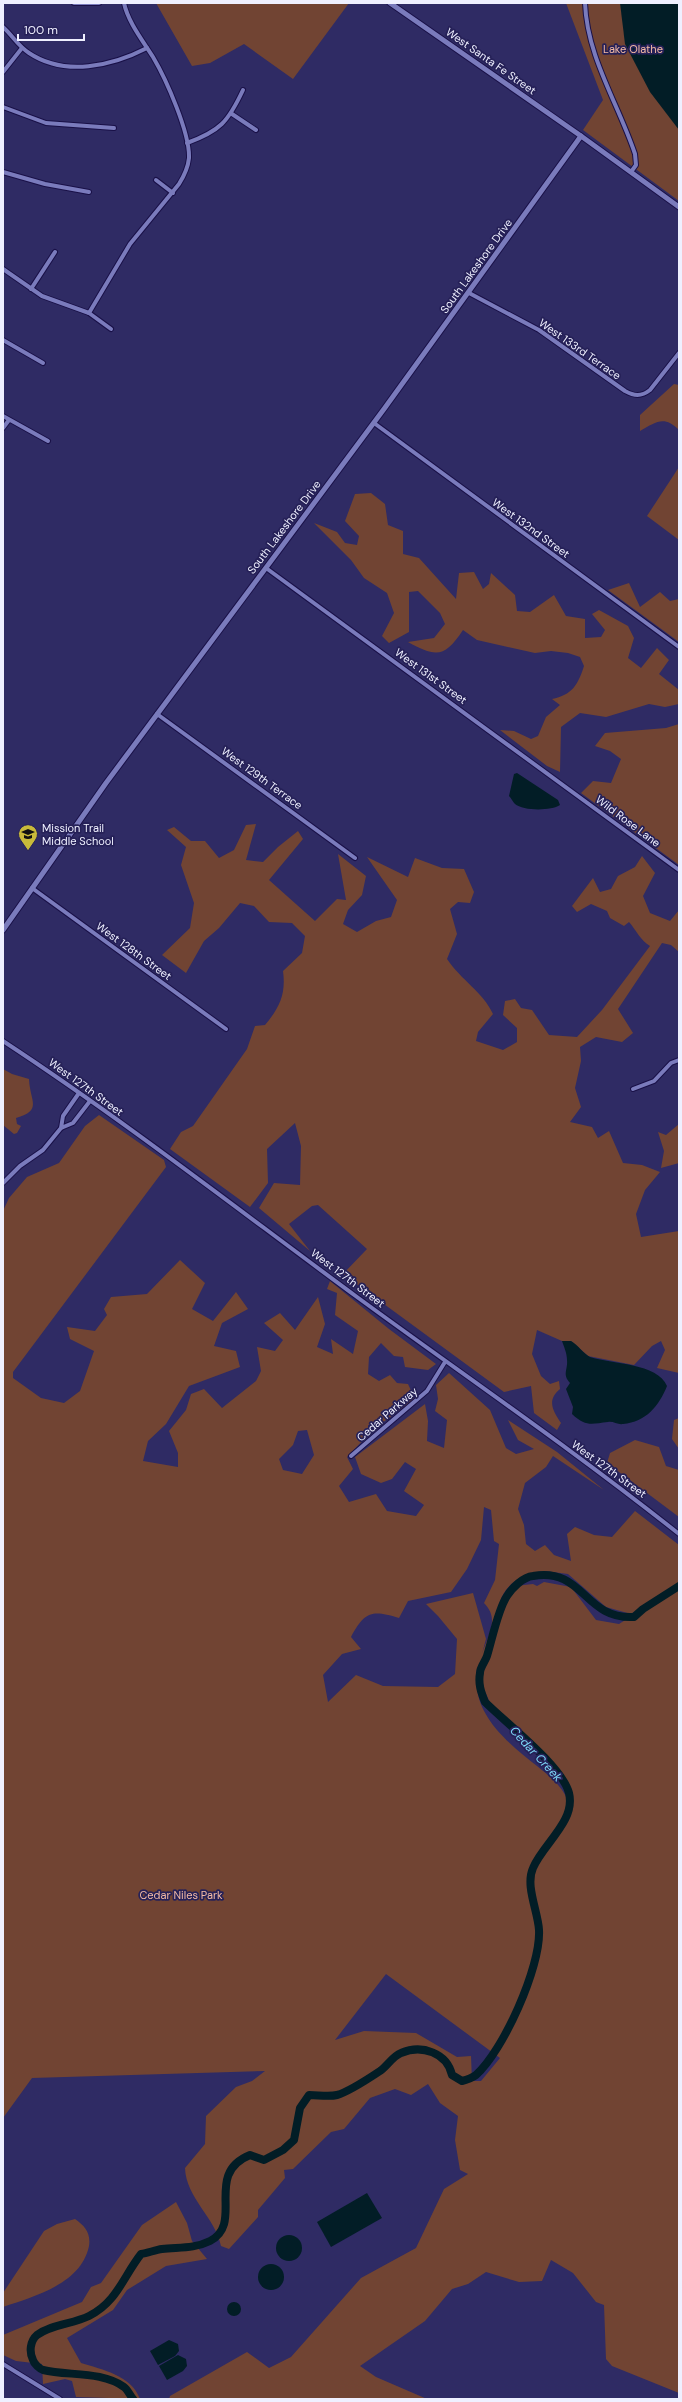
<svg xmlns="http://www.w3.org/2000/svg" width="682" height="2402" viewBox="0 0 682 2402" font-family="'DM Sans',sans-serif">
	<rect width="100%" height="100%" fill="#2f2b64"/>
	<g fill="#714433" fill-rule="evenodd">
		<path d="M156,3H349L293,79L244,44L210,63L192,66Z"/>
		<path d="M566,3H679V201L583,130L603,100Z"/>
		<path d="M674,384L679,385V430C664,415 656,422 640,431V415Z"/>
		<path d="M679,467V540L647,516Z"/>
		<path d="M371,493L385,504L388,525L403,531V554L419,558L456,599L459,573L474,572L483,589L489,584L491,573L515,595L517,611L530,612L554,595L566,616L585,619V638L601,637L605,630L592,614L599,610L628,626L634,638L628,658L641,668L657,648L669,660L659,674L679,690V704L665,707L649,704L606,717L580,713L561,727L560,772L547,766L500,730L514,731L531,739L538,736L546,717L560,705L552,699C572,695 578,685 584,666L580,657L568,653L551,651L535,653L477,640L463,630C445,657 437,658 408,642L434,638L445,624L440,613L418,591L409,592V632L389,643L382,636L394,613L387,593L364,578L351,560L314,523L337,532L345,543L357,545L359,536L345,521L355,494Z"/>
		<path d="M629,583L640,607L660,592L670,601L679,599V642L608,590Z"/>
		<path d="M679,724V865L581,793L593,781L611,783L621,759L610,751L595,746L605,733L666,728Z"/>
		<path d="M256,824L246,860L263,862L278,847L298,831L303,839L269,880L315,921L337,899L346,900L338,854L366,876L362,895L348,910L343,924L357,932L376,921L391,917L397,900L367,857L408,877L415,858L442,868L464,869L474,892L470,903L458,902L450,909L457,934L447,959C461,980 483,992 493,1014L478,1032L476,1041L503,1050L517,1042V1028L503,1015L505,1001L515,999L521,1008L532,1010L549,1035L577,1037L602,1010L650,946C641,941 636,930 629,922L624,926L610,918L607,911L591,904L577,912L572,906L593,878L600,892L611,889L618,876L635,867L642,856L655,873L643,896L650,913L670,921L679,910V952L671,945L662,943L618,1009L633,1033L622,1042L596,1037L580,1047L581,1061L575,1088L581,1107L570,1122L592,1127L598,1138L609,1131L623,1163L642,1165L660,1172L645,1190L636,1214L641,1237L679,1231V1373L657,1368L665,1350L661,1341L652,1346L634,1365L588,1356L571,1341H562L537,1330L532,1354L541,1376L550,1384L559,1381L560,1389C547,1400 552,1410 561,1423L557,1430L534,1413L531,1386L504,1392L343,1274L367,1249L318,1205L312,1206L289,1224L310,1251L259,1208L274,1183L300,1185L301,1146L295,1123L267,1149L268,1183L250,1207L170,1149L181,1132L193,1126L247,1049L255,1026L265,1025C280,1007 286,994 283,971L302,953L305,936L292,923L269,922L254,906L240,903L219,928L204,941L186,973L162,955L190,928L194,903L181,865L186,847L167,830L174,827L191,841H205L219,858L234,850L246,825Z"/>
		<path d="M3,1069L12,1074L29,1079C30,1102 43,1110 16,1118L17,1124L21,1126L17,1133L14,1134L3,1125Z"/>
		<path d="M99,1115L164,1160L166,1167L13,1372V1378L41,1398L64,1403L80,1391L94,1351L70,1339L67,1327L95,1331L107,1315L104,1309L111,1297L147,1294L180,1260L205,1283L192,1309L213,1321L236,1292L248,1309L222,1323L214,1346L236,1351L240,1367L189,1386L166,1424L148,1441L143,1461L178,1467V1453L169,1431L186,1410L191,1394L204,1389L222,1408L256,1381L261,1371L257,1347L275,1351L283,1340L264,1323L280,1313L295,1330L318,1297L325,1324L317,1347L333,1354L331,1339L353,1354L358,1331L335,1315L337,1293L327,1289L330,1281L389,1329L436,1364L428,1370L405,1367L403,1357L394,1356L381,1343L369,1357L368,1374L379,1381L390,1375L397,1383L408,1384L415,1399L382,1423L368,1425L369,1434L347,1457L353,1469L339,1486L349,1502L376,1494L387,1511L416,1516L424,1505L404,1491L416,1469L405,1462L392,1479L381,1483L361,1474L355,1457L425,1404L428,1421L427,1441L444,1448L447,1420L435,1411L438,1399L436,1385L449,1373L490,1410L506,1448L516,1454L534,1449L518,1440L508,1420L557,1452L604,1490L553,1456L546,1467L525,1483L518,1509L524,1525L526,1544L535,1551L545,1545L554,1555L571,1561L567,1534L575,1527L594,1535L612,1537L635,1511L679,1545V2393L612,2366L606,2359L604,2305L596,2302L573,2273L551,2260L542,2281L519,2282L486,2272L468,2284L452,2289L425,2321L360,2366L376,2377L427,2399H169L170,2396L247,2352L269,2368L291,2357L361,2278L416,2248L444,2189L468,2174L460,2170L455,2140L458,2116L440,2103L428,2084L411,2095L395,2089L370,2098L344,2129L331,2132L293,2169L284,2170L285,2178L258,2210V2217L229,2249L221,2246C215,2217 186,2198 185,2168L205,2144L206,2116L236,2087L252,2081L265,2071L32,2078L3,2118V1211L9,1198L27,1177L59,1163L85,1126ZM307,1430L314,1455L302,1474L283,1470L279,1459L293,1445L298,1431ZM484,1507L491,1510L494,1541L499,1544L495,1580L484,1603C500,1619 488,1635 482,1654L486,1639L473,1593L426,1604L438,1616L457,1639L455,1674L438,1687L383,1686L356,1675L328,1702L323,1675L342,1654L361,1649L351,1637C365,1611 372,1610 399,1618L408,1601L451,1592L467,1569L481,1540ZM545,1571L568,1574L606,1607L631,1614L662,1593L666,1594L619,1624L596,1620L571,1587L544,1582L537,1586L533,1584L515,1586L497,1612C502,1586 519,1573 545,1571ZM478,1667L483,1680L482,1685L491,1705L535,1745L564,1780L566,1797C561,1785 547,1774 537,1766C513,1747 480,1721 477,1688C476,1680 475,1673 478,1667ZM386,1974L500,2058L481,2081H472L471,2056L457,2057L416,2033L364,2031L335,2040Z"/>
		<path d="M679,1124V1163L661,1168L664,1151L658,1132L666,1135Z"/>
		<path d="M679,1418V1449L672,1439L674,1420Z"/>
		<path d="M635,1440L659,1447L666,1466L679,1470V1517L607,1463L610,1453Z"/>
		<path d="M176,2202L187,2223L192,2241L207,2259L166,2266L127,2290L113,2310L67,2338L81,2363C103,2370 131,2375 140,2399L76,2397L72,2381L65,2379L43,2384L42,2364L16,2361L3,2355V2335L82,2302L91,2287L101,2283L142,2225Z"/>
		<path d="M75,2219C85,2226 91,2233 89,2246C81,2284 35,2296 3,2307V2293L44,2231L57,2224Z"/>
	</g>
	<g fill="#021d26">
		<path d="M620,3H679V130L650,92L625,44Z"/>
		<path d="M517,773L558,800L560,805C551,811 523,811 515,804C513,802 511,798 509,796L514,774Z"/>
		<path d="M562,1341H571C578,1345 584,1354 590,1357C611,1364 658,1363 667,1386C659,1406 646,1422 623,1424C618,1425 613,1421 608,1422C591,1424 586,1427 572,1414L573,1407L566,1389L570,1383C562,1374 568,1370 567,1360C567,1353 564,1347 562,1341Z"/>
		<path d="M367,2193L382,2218L331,2247L317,2222Z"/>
		<circle cx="289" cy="2248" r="13"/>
		<circle cx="271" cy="2277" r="13"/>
		<circle cx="234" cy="2309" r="7"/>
		<path d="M169,2340L178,2344L179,2351L175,2356L158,2365L150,2351Z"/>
		<path d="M178,2355L186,2359L187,2366L183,2371L167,2380L159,2366Z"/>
	</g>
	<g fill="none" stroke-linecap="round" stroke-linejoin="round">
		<path stroke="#021d26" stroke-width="8" d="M133,2399C130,2395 127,2389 124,2387C102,2371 68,2376 43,2370C40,2369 34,2364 33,2360C29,2352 30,2341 37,2335C52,2324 73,2324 89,2316C117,2302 123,2277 141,2254C148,2253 155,2250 162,2249C178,2247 194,2249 210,2241C245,2223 203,2174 250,2155L264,2160L283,2150L294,2140L300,2108L309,2095C318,2095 329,2097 337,2095C348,2092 371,2077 380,2071C387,2066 393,2056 401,2053C422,2044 447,2053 452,2075L462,2081C466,2080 472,2078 476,2075C503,2051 541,1967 539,1930C538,1911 525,1886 533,1868C543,1844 576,1821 569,1793C562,1766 506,1723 485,1702C481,1692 478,1684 480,1673C480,1667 485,1662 487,1656C492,1640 498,1609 507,1596C512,1588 523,1577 533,1576C584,1567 584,1620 634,1617L643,1609L679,1586"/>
		<g stroke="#191047" stroke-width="6">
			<g id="minor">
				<path d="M74,3H99"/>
				<path d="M585,3C587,57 618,103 635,154L636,165L631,172"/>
				<path d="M3,27C12,35 18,46 29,53C65,77 112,66 147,48"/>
				<path d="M3,72L22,48"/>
				<path d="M3,107L46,123L114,128"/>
				<path d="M232,114L256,130"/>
				<path d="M187,143C220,131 228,122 243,90"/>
				<path d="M3,172L45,184L89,192"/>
				<path d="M156,180L173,193"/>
				<path d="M3,269L42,296L89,313L111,329"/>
				<path d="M31,289L55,252"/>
				<path d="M469,293L539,330L625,391C634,396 641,397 650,390L679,353"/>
				<path d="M89,313L130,244L179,184C184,176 188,168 189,158C190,133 166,79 153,57C143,41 128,22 124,3"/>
				<path d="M3,340L43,363"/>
				<path d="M3,416L48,441"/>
				<path d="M374,423L679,647"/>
				<path d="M3,428L9,420"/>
				<path d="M266,568L679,870"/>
				<path d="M157,714L355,858"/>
				<path d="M32,888L226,1029"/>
				<path d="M3,1041C125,1121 240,1211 357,1297C465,1376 575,1451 679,1534"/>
				<path d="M633,1089L654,1081L671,1063L679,1060"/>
				<path d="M79,1093L63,1116L61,1128L73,1123L90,1101"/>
				<path d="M3,1183L20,1166L43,1150L61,1128"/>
				<path d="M351,1456L427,1391L445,1362"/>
				<path d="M3,2364L60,2399"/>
			</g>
		</g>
		<g stroke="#191047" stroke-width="7">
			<g id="tertiary">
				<path d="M390,3L581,136L679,207"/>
				<path d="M3,930L106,783L384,409L581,136"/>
			</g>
		</g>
		<use href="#minor" stroke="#7a7bbc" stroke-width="4"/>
		<use href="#tertiary" stroke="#7a7bbc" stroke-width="5"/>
	</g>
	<defs>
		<g id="school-pin" transform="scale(1)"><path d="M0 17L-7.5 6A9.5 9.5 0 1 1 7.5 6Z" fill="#c9ba3a" stroke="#262158"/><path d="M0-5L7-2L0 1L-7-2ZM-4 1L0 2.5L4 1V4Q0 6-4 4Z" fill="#111"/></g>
	</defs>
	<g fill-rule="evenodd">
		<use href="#school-pin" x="28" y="834"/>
	</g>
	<g text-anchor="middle" stroke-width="3.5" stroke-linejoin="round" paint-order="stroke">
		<g font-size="11" fill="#f3baa4" stroke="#262158">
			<text x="633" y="53">Lake Olathe</text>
			<text x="181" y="1899">Cedar Niles Park</text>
		</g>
		<g font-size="11" fill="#eff0ff" stroke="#262158">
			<text transform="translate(491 61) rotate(35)" y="4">West Santa Fe Street</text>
			<text transform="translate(476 266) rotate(-54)" y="4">South Lakeshore Drive</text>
			<text transform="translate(580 349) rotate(35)" y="4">West 133rd Terrace</text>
			<text transform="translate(284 527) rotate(-53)" y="4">South Lakeshore Drive</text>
			<text transform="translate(531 528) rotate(36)" y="4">West 132nd Street</text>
			<text transform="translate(431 676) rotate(36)" y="4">West 131st Street</text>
			<text transform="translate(262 778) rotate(36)" y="4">West 129th Terrace</text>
			<text transform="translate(628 821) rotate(37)" y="4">Wild Rose Lane</text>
			<text transform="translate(134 951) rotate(36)" y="4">West 128th Street</text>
			<text transform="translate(86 1087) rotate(36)" y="4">West 127th Street</text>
			<text transform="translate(348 1278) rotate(37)" y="4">West 127th Street</text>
			<text transform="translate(387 1414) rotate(-41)" y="4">Cedar Parkway</text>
			<text transform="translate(609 1469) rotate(36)" y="4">West 127th Street</text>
		</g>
		<g font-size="11" fill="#eff0ff" stroke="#262158" text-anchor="start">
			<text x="42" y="832">Mission Trail<tspan x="42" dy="13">Middle School</tspan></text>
		</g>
		<g font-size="12" font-style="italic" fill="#7dd8f7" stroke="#262158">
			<text transform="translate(536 1754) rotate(47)" y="4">Cedar Creek</text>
		</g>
	</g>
	<rect width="682" height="2402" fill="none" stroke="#eff0ff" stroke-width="8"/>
	<path d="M18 34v6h66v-6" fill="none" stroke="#eff0ff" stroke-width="2"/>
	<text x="24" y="34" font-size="12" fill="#eff0ff" stroke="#262158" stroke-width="3" paint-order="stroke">100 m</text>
</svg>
